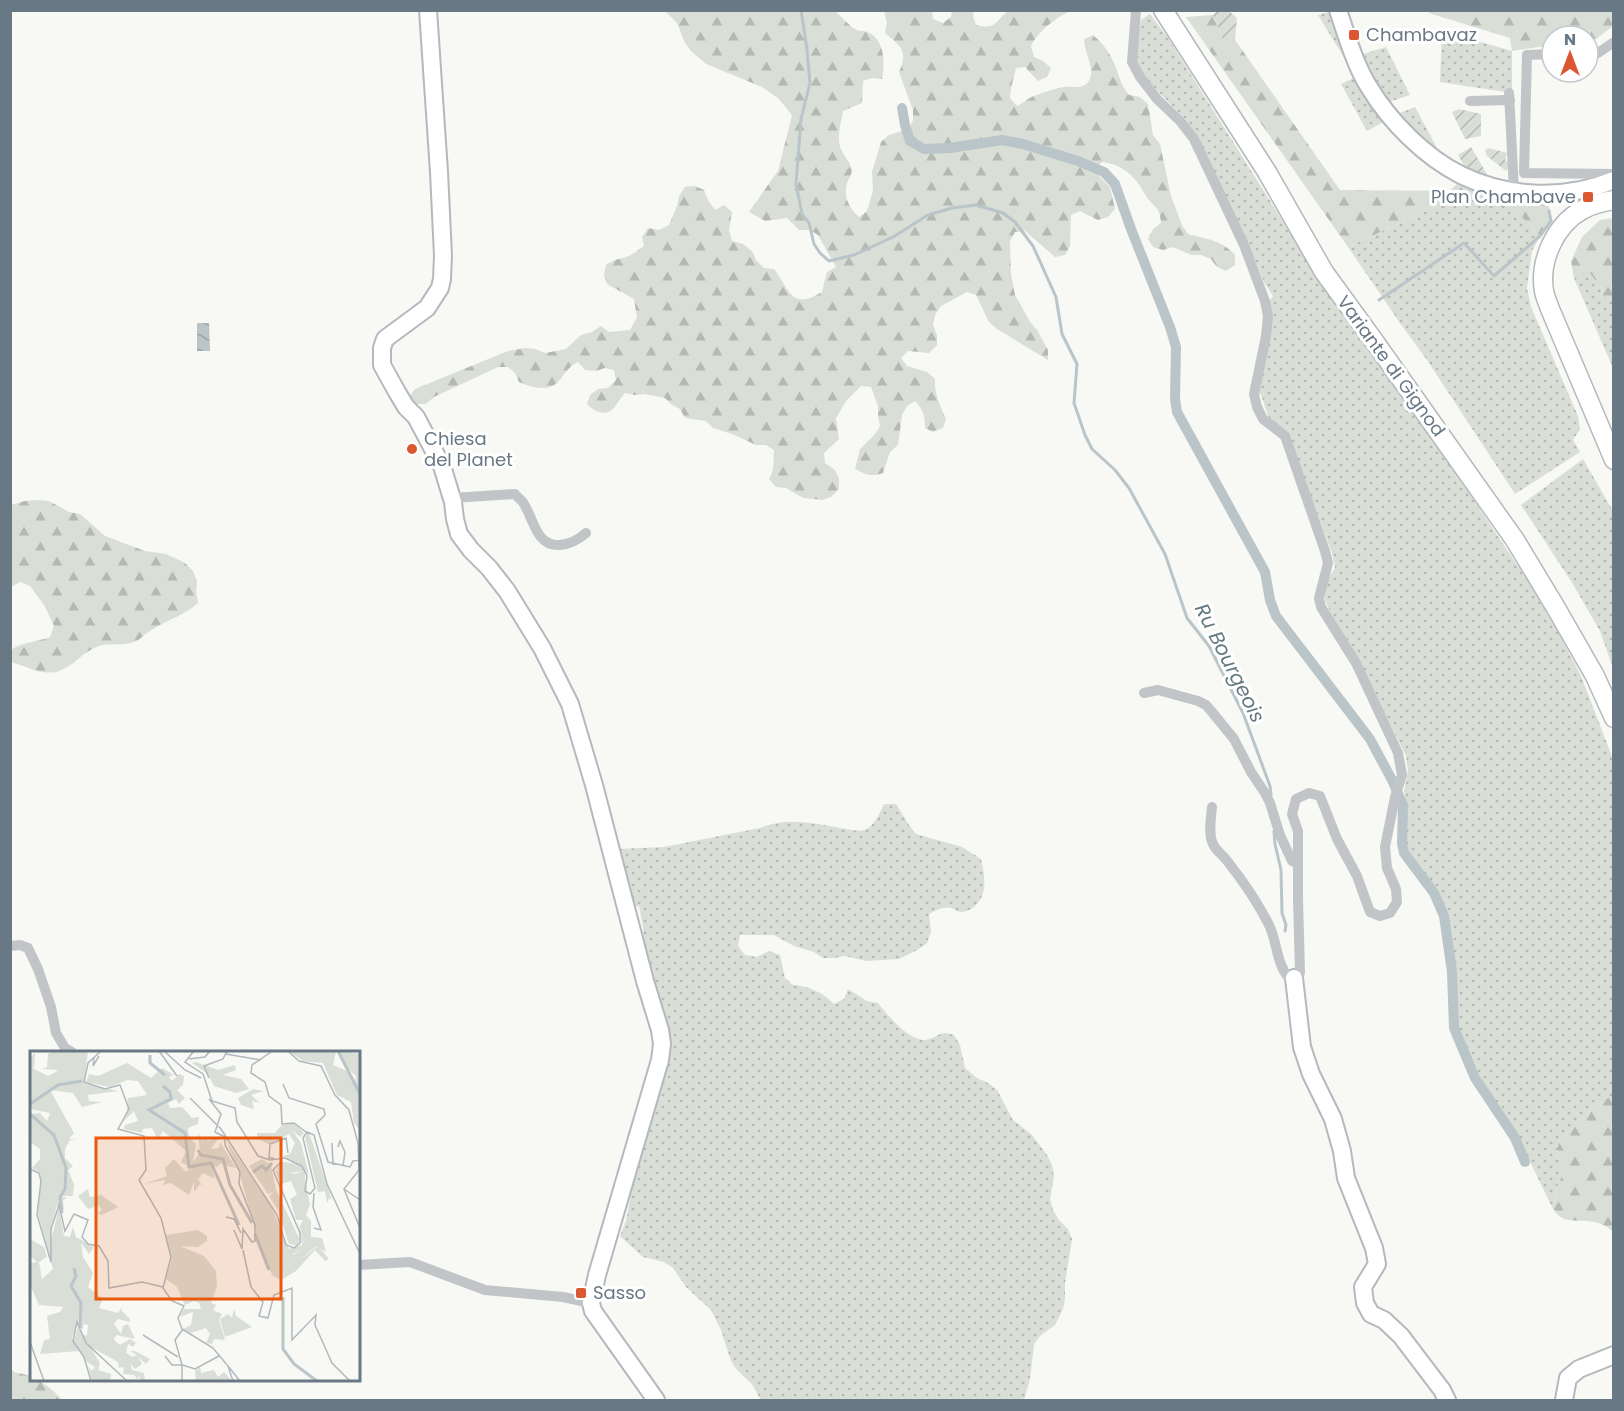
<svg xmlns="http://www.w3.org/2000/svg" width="1624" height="1411" viewBox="0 0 1624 1411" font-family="Poppins,sans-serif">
	<defs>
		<pattern id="grass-dots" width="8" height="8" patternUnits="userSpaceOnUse" patternTransform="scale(1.5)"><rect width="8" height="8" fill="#d9ded6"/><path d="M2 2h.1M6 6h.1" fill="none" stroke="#b4b9b3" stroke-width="1.8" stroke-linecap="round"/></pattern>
		<pattern id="forest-firs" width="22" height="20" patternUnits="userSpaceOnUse" patternTransform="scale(1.5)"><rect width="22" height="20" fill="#d9ded6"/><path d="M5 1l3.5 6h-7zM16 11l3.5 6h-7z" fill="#b4b9b3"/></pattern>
		<pattern id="garden-furrows" width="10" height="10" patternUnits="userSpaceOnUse" patternTransform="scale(1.5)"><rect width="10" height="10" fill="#d9ded6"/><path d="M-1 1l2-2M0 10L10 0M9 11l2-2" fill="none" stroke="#b4b9b3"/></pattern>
		<pattern id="water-waves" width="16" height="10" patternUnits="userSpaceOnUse" patternTransform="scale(1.5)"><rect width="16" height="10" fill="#bac5c9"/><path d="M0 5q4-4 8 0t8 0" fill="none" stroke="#9ba5a9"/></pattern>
	</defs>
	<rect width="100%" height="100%" fill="#f8f8f5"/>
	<g fill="url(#grass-dots)">
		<path d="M1332,11L1348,57V64L1318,15Z"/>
		<path d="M1150,14L1168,38L1312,268L1469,493L1528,581L1558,632L1581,676L1613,759V1095L1592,1108L1560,1141C1554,1152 1563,1163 1562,1174C1562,1178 1559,1181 1558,1184C1555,1192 1557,1199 1552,1207L1521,1143L1490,1097L1457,1029L1455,1016V991L1447,920L1441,903L1433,888L1405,850L1404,839L1407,807L1404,791L1408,771L1406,756L1352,647L1333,618L1325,600L1326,582L1335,568L1332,553L1295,453L1269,418L1261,395L1258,392L1270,300L1273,296L1264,282L1247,242L1186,120L1142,75L1137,63V37L1141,20Z"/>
		<path d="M1442,31L1512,51V93L1440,82Z"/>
		<path d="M1386,47L1410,95L1386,103L1360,55Z"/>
		<path d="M1358,76L1387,120L1367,131L1341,84Z"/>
		<path d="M1415,107L1437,148L1435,150L1395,115Z"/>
		<path d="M1460,181L1507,200L1540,236L1532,251L1527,288L1531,307L1578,416L1580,429L1573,440L1580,452L1515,494L1427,360L1400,323L1348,247L1432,208Z"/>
		<path d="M1590,272L1603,290L1601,296L1613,301V368L1574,278Z"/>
		<path d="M1583,459L1613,511V668L1600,631L1571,581L1521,505Z"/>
		<path d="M884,804H896L909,825L916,834L962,847L981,859C985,875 988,896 974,907C970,910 965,912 960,912C958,912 954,909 952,908C944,906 936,910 929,914L931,932L927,943L919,949L899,959L866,961L845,956L834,958H823L814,952L794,946L774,935H740L738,946L745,955L757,957L769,951L780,955L785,978L793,985C809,986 822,992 834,1004L844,999L848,989L867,1001L878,1003C887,1015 906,1037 922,1040C931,1041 937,1034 944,1033C947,1033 951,1034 954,1035L960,1045L965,1068L977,1078L988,1083L997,1090L1013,1120L1032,1135L1047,1155L1052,1165L1054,1176L1050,1199L1053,1210L1059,1220L1068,1229L1072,1239L1065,1283V1299L1063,1309L1055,1325L1041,1335L1034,1344L1030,1379L1024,1400H761L752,1384L737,1370L731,1361L721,1330L711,1310L686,1287L673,1268L664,1262L643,1257L620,1236L626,1221L639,1150L668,1053L645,962L643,927L639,906L631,907L618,849L664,847L760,828C786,817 813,823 840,828C847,829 857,832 864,830C874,827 880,813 884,804Z"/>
	</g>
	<g fill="url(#forest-firs)">
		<path d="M665,11H835C842,17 849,26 857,30C862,32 862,30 867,32C885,39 885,62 882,79L872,78L863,81L862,103L843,111C841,124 835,141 843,153C846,159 851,163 852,170C852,174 848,180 847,183C843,197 849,208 859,217L867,211L873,191L872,172L881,142L889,135L909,129L913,120V110L899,72C909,50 900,46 885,33L887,23L884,11H932L933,19L943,23L951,17L952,11H974L973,16L976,25C997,30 994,22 1008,11H1070C1056,18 1038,31 1031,46L1034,57L1043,61L1051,68L1047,77L1038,81L1025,67L1016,68L1011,88L1010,98L1017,106C1024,103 1030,96 1037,95C1045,92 1056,88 1064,87C1075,86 1088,91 1091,75C1093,67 1084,50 1084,39L1093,35C1101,42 1108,50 1112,59C1119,72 1119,83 1129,95L1140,97L1148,104L1153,135L1160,144L1171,196L1182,225L1188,234C1206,239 1222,240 1235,255V265L1226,271L1217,267L1211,259L1201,255H1191L1173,247L1163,250L1153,247L1148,239L1153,229L1161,223C1160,209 1157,209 1148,199C1144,194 1142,188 1138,183C1128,170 1117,164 1102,162L1095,170L1101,178L1110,187L1115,209L1108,217L1098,220L1080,211L1071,215L1070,246L1065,255L1055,257L1025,231L1015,232L1010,241L1011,274L1015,295L1030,322L1037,330L1048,350V360L997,329L989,322L976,295L967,292L941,306L935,315L933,325L937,335V345L929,353L908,351L901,358L907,366L927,372L935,379C934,394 940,405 946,419L943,428L933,432L925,428C925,416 923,409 915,401L907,406L902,415L898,445L890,452L883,473C872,477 866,475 855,469L860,449L875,434L880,426L878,416V406L871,387L861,386L846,401L836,418L839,439L824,453L825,463L834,469L839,478V489L831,497L822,500L813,499L803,498L786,488L776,487L769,479C775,469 773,462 774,450L766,445H756L732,434L713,428L706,421L685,418L680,409L672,405L665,398L645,394L635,395L625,393C621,397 616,406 613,409C604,417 594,411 587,404L590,395L598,389L608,388L616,380L614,370L605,368L596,371L585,370L578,362C566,368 565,375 557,383C547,392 530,387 519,382L515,373L508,367H498L434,397L426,404H415L409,397L415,389L508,351L525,348L535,349L545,353L566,349L581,335L592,332L601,326L609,332L630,330L637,317L634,299L607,284L604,275L606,265C615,259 616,260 626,257C632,255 638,250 644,246L642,237L648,228L659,230L669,225L677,206L679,196L685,187L695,186L704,190L708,200L715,210L724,205L732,212L729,230L732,241L743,244L752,251L756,260L764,268L774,269C790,290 791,311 822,292L827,272L836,267L818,235L810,230H799L787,218L765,221L749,212L778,171L792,115L778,98L762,87L706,64L691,51L685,43L677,23Z"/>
		<path d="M1426,11H1613V26L1596,39L1588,40V36H1552V45L1512,51L1510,38L1432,14Z"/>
		<path d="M1213,15L1224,43L1235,40L1340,190L1449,191L1432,208L1348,247L1186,17Z"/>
		<path d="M1492,194L1547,195L1551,221L1540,236L1507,201Z"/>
		<path d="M1613,218H1614L1613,301L1601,296L1603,290L1590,273L1574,278L1571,261L1582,237L1600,220Z"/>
		<path d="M38,500L49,501L69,512L80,514L105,536L145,551L166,554L185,563L193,571L197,581L196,592L198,603C184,616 166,620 150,631C144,635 139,641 131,643C119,646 106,642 94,648C81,654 70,669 56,672C41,675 25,666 11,662V650C22,642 37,642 50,637L54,626L44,605L30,586L20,582L11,587V505L25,501Z"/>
		<path d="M1613,1095V1232C1595,1213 1570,1227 1558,1215C1556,1213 1554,1210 1552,1207C1557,1199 1555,1192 1558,1184C1559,1181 1562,1178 1562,1174C1563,1163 1554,1152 1560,1141L1592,1108Z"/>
		<path d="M11,1368L14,1372L31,1376L32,1380C43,1380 55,1392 62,1400H11Z"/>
	</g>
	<g fill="url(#garden-furrows)">
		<path d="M1217,11H1229L1237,18L1235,40L1224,43L1213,15Z"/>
		<path d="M1459,109L1481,114V136L1465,139L1452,112Z"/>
		<path d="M1471,147L1488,176L1466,169L1458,155Z"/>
		<path d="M1488,148L1507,153L1505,161H1508L1510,166L1506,171L1487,156L1485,151Z"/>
	</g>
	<path fill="url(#water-waves)" d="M197,323H209L210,351H197Z"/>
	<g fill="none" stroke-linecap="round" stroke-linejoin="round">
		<g stroke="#bac5c9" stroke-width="3">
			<path d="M801,10L807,50L810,83L801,119L796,184L802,214L809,223L814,244L820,253L829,261L854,255L893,237L928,215L952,208L976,205L1003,213L1015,222L1033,246L1056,297L1062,334L1077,364L1074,403L1085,435L1092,449L1115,470L1129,488L1165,554L1187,618L1209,646L1243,713L1270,786L1271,795"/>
			<path d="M1379,300L1464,243L1494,276L1540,236L1551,221L1549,211"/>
			<path d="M1274,831L1275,844L1281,870L1282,913L1286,925L1285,931"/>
		</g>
		<path stroke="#bac5c9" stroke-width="10" d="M902,108L905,125L910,141L924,149L950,148L1002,140L1023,144L1078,161L1104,172L1115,184L1131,229L1170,327L1176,347L1175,399L1177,412L1265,572L1270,600L1276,616L1370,739L1392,780L1403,805L1402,843L1404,853L1434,893L1444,916L1452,972L1454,1028L1475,1078L1515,1138L1525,1162"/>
		<g stroke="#b3b9bd" stroke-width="20">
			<g id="secondary">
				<path d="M428,10L439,172L443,256L442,279L440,288L427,308L385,339L382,348V365L397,392L406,407L416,417L442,466L453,502L455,519L459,534L471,550L489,568L507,591L542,648L570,704L594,785L645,981L660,1030L662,1044L660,1060L597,1275L591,1303L593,1311L656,1400"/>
				<path d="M1338,10C1346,34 1356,67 1369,87C1390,122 1425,157 1461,175C1508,198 1566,200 1614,180"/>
				<path d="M1294,978L1302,1047L1311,1074L1333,1119L1342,1151L1346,1178L1374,1248L1377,1264L1363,1287L1365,1303L1371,1314L1384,1320L1401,1336L1442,1390L1447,1400"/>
				<path d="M1564,1400L1568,1378L1579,1369L1614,1355"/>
			</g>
		</g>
		<g stroke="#b4b9bc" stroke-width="21">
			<g id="primary">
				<path d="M1163,10L1267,172L1324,272L1372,338L1515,540L1556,608L1595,676L1614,718"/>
				<path d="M1614,200C1602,202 1592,204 1582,210C1555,225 1539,261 1544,291C1545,297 1548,303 1550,309L1614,460"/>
			</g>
		</g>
		<g stroke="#c1c5c8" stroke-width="10">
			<path d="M1136,10L1132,62L1140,77L1157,99L1180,121L1194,139L1244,245L1265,301L1268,316L1266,336L1254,394L1257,407L1263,419L1285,436L1325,551L1328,563L1319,598L1321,607L1356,663L1398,753L1402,775L1395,797L1385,847L1387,868L1396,889L1397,902L1390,913L1380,916L1370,912L1357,876L1337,839L1320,796L1309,793L1296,799L1292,814L1298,831V899L1300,973L1294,978L1288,977C1276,962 1277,941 1269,925C1258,903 1243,881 1228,862C1224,856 1216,851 1213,844C1208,834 1211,818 1212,807"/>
			<path d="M1588,53H1598L1614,42"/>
			<path d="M1552,54L1527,55L1524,173L1614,174"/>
			<path d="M1509,93L1514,191"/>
			<path d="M1470,101L1510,100"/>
			<path d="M452,498L515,494C515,495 522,501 522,501C534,517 535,547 560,545C571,544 578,540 586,533"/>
			<path d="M1144,693L1158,690L1198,701L1206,705L1212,712L1234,739L1251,772L1265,793L1270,803L1280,835L1292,861L1297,863"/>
			<path d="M10,946L20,945L28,948L38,969L51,1007L56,1033L65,1048L72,1052"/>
			<path d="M358,1265L410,1262L485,1290L563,1297L591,1303"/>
		</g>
		<use href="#secondary" stroke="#fff" stroke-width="16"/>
		<use href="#primary" stroke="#fff" stroke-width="18"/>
	</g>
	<g fill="#dc5631" stroke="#fff" stroke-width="2">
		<rect x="1348" y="29" width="12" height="12" rx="3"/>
		<rect x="1582" y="191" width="12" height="12" rx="3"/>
		<circle cx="412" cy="449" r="6"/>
		<rect x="575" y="1287" width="12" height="12" rx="3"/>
	</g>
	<g text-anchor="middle" stroke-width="6" stroke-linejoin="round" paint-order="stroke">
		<g font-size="18" fill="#687885" stroke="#fff" text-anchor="start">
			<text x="1366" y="41">Chambavaz</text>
			<text x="1576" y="203" text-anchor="end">Plan Chambave</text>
			<text x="424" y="445">Chiesa<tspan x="424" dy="21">del Planet</tspan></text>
			<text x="593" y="1299">Sasso</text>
		</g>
		<g font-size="18" fill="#687885" stroke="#fff">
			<text transform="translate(1391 366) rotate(54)" y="6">Variante di Gignod</text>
		</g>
		<g font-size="20" font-style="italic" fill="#637980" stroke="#fff">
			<text transform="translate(1230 663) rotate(63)" y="7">Ru Bourgeois</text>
		</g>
	</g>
	<g transform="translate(30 1051)">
		<rect width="330" height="330" fill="#f8f8f5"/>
		<path d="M196,89L240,153L259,198L243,217V225L232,204L210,124ZM232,108L241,114L246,139L269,187L268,195L259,193L248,159L239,145L245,140L238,143L219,115ZM245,119L265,123L273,120L280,153L276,164L281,170V186L292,187L296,201L286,195L273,207L262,205L275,196L270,175L273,169H266L260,148L267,144L261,130L251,133ZM168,179L177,185V190L168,196L150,195L174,205L186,220L187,235L181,252L186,254L183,259L192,263L189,269L195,289L184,288L182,293L176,292L180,283L176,277L161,282L153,278L161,274L163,261L150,266L154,258H171L169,252L164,250L155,254L147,236L136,228L142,207L136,184ZM170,316L171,322L184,319L188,326L194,321L202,330H166L165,320Z" fill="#d9ded6"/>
		<path d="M22,0H58L54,32L88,40L58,44L59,50L72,51L52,56L43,42L20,39L44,82L39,88L48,89H40L35,98V107L43,115L38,119L44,133L43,145H30L37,147L33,149L34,158L27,154L21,177V190L29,156L34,185L40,186L43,176L46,186L64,196L59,203L51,192L53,206L63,222L58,236L73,248L69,257L88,262L93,254L91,259L100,268V271L88,268L84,273L91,283L93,275L98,273L105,288L86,284L84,289L90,294L100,288L106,292L103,296L98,293L96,302L103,306L107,304L100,300H105L120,308L116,313L108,306L112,313L105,318L100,312L102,319L114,322L115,330H111L108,323L109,330L104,324L93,323L94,316L89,317L88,311L59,295L52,283L57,285L58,274L54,273L52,279L48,270L42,287L49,300L10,303L14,289L20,288L17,265L30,261L33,256L9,254L0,234V212L7,211L0,205V188L14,196L17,206L9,211L12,228L23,218L8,163L11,129L9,121L2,117L10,108V98L0,91V63L10,62L17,70L20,62L0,58V6L5,2L4,18L18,25L29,19L12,18L17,16L18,3ZM259,0H306L303,14L317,20L330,44V80L324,72L321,51L307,44L293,12L273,10ZM309,0L330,3V40L325,33L326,25L314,14ZM166,11L188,19L205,14L206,19L193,24L211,28L219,38L206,42L184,35L178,23L162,12ZM97,12L121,27L132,17L144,24L139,26L142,30L149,23L154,25L153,34L147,39L155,47L149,53L146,48L138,52L140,57L152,56L162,67L169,66L168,73L158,77L159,86L166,93L163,111L170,101L168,82L173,90L175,86L178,90L190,85L181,98L189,97L190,91L206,117L197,115L191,106L193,111L187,116L181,115L185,128L173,122L168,128L173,136L170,133L164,141V131L159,144L141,132L133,134L135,129L114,133L137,125L135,117L144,108L156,121L161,117L151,111L156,100L133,80L128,88L122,77L113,78L112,82L94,78L95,74L108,70L104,60L91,73L96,66L98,47L117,44L108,30L97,29L80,36L56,31L59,23L68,25ZM223,38L234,40L221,44L230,52L222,50L224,58L211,54L208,47ZM264,72L274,82L270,86L262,79L271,92L282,136L279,123L253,105L260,103L265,92L259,83L238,93L227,87V82H245L252,74ZM279,82L302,149L299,147L297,152L295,140L288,141L275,86ZM252,111L262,112L275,120L274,136L273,120L254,123L247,118ZM58,138L60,146L71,144L88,156L72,164L67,162L72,159L69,154L58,158L48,145ZM268,170L275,196L262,204L273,207L288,195L299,208L295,210L285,199L266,220L251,229L243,225V217L259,198L272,194ZM204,258L206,265L222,276L195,286L190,268L198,263L202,267ZM48,276L70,312L68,319L81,323L80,330H62L58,315L62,320L65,316L56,310L44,290Z" fill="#d9ded6"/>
		<path fill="none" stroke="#bac5c9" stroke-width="3" d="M308,0L330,43M120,4V12L135,24M133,35L140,41L141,48L119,59L155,82L159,116L181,112L209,174M0,53L28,34L52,30M0,63L24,84L36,117L35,138L30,146L32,162M168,99L171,104L193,108L200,134L222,172M223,121L232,115L236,119L242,112M225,183L239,219M44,217L46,225L41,235L51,252L50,277M253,246V298L264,313L287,330"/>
		<path fill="none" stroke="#b1b9be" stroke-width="1.5" d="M71,0L58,12L54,31L75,38L90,34L99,58L88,78L114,85L116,119L109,129L131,167L141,206L133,237L142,250L154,255L148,267L152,278L183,297L198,315L203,330M129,0L147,25M134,0L155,19L171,27M164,0L155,11L173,23L182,50L205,57L207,71L228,105L240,109L255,107L272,115L277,125L275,140L280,143L285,137L273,87L277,81L284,84L297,133L330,203M258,0L269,10L291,15L305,44L319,59L328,92L329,119L314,138L330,177M241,1L222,14L221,22L235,31L239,45L251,54L252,73L264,72L276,81M196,3L231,9M64,7L63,15L69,5M159,8L175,6L180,0M179,27L174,15L193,8L197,0M253,33L259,47L294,58L295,64L286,73L298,111L320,116L323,110L330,109M160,47L191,78L247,164L256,194L264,197L270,192V182L243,119L251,111M179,48L191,63L185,81L195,86V94L210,121L209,133L225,174V190L222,191L213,178L212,198L204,179M302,92L303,114M308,96L310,90L315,101L313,115M244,107H239L240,93L256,87L258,102M0,118L9,122L11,130L7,164L21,211V178L29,154L35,180L44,163L58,169L52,186L58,193L69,195L78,210L79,237L112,231L133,236M314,138L330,149M284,142L283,156L291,179L284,177M196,166L204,168L211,182M213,199L221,236L233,251L229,265L238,267L244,244L262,237V289L286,264L285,274L302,312L320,330M153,278L145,289L152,314L165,318L189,305M113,284L148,306M0,291L14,330M330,304V328M135,305L142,314H152V330M198,315L210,330M61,330L54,306L43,290L47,271L56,292L97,330"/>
		<path fill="#e8590c" fill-opacity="0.15" stroke="#e8590c" stroke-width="3" d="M66,87H251V248H66Z"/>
		<rect width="330" height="330" fill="none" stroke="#687885" stroke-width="3"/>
	</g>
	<rect width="1624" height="1411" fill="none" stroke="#687885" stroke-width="24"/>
	<g transform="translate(1570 54)"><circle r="28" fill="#ffffff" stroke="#c3c9ce" stroke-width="1.5"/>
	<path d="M0-4.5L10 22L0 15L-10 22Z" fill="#dc5631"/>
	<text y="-9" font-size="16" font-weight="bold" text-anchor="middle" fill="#687885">N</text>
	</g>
</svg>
